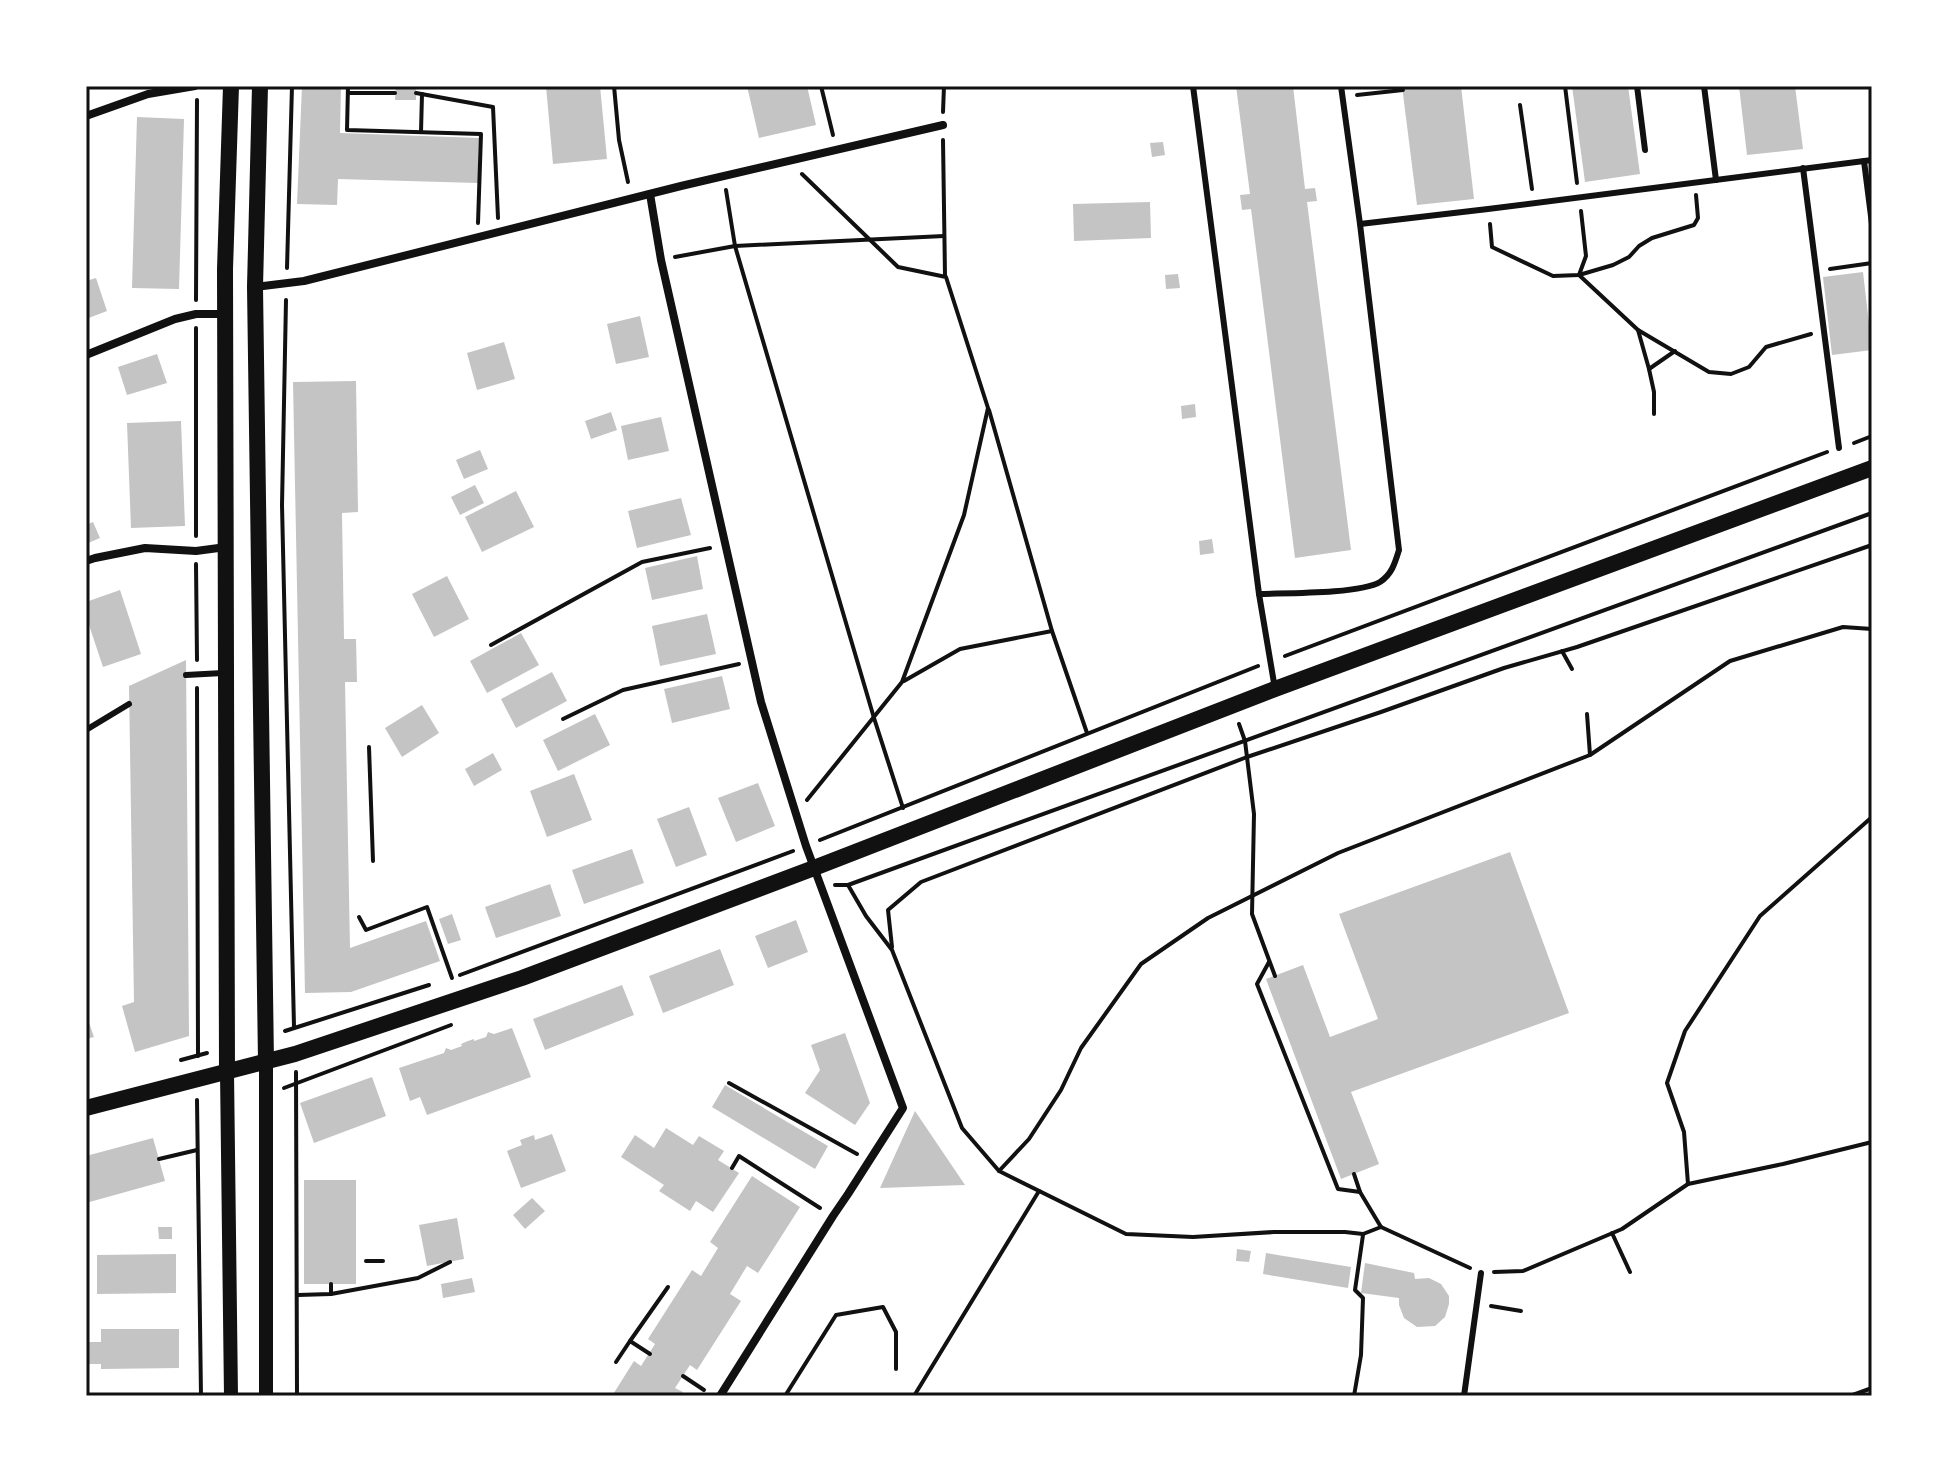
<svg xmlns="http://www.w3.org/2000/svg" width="1958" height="1482" viewBox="0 0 1958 1482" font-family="Ubuntu,sans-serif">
	<rect width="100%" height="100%" fill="#fff"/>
	<g fill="#c4c4c4">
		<path d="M302,86H341L340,133L479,138L478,183L338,179L337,205L297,204Z"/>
		<path d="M396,86H416V100H395Z"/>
		<path d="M546,86H600L607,159L553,164Z"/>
		<path d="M747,86H807L816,125L759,138Z"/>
		<path d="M1236,86H1293L1305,189L1315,188L1317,201L1307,202L1351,550L1295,558L1251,209L1242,210L1240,195L1250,194Z"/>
		<path d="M1402,86H1461L1474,199L1417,205Z"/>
		<path d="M1572,86H1628L1640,174L1585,182Z"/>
		<path d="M1739,86H1795L1803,149L1747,155Z"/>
		<path d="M137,117L184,119L179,289L132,288Z"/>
		<path d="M1163,142L1165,155L1152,157L1150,143Z"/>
		<path d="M1150,202L1151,238L1074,241L1073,204Z"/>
		<path d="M1863,272L1872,350L1832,355L1823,277Z"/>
		<path d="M1178,274L1180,288L1166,289L1165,275Z"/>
		<path d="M96,278L107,311L86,319V281Z"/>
		<path d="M640,316L649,357L616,364L607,324Z"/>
		<path d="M504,342L515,379L477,390L467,353Z"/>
		<path d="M157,354L167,383L127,395L118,367Z"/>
		<path d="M356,381L358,512L342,513L344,639H356L357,682H345L350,948L426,921L440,961L351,992L305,993L293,382Z"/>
		<path d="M1195,404L1196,417L1182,419L1181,406Z"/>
		<path d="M611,412L617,430L591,439L585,421Z"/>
		<path d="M661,417L669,451L628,460L621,426Z"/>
		<path d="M181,421L185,526L131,528L127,423Z"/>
		<path d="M480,450L488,469L464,479L456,460Z"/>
		<path d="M475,485L484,503L460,515L451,497Z"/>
		<path d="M516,491L534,527L482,552L465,517Z"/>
		<path d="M681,498L691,535L637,548L628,511Z"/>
		<path d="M93,522L100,538L86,544V525Z"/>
		<path d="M1212,539L1214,553L1200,555L1199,541Z"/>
		<path d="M697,556L703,589L652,600L645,568Z"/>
		<path d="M447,576L469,619L434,637L412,594Z"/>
		<path d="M120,590L141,654L103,667L86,616V602Z"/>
		<path d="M707,614L716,654L660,666L652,626Z"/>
		<path d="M521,633L539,665L487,693L470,661Z"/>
		<path d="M186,660L189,1036L135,1052L122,1006L134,1002L129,686Z"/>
		<path d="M552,672L567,701L516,728L501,699Z"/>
		<path d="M722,676L730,709L672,723L664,689Z"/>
		<path d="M422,705L439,733L402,757L385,728Z"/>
		<path d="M595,714L610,745L558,771L543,740Z"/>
		<path d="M493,753L502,770L474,786L465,769Z"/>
		<path d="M574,774L592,820L547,837L530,791Z"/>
		<path d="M758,783L775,826L736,842L718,798Z"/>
		<path d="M689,807L707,855L676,867L657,819Z"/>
		<path d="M632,849L644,883L584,904L572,870Z"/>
		<path d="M1510,852L1569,1013L1351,1092L1379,1164L1341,1179L1266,979L1303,965L1330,1037L1378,1019L1339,914Z"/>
		<path d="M550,884L561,916L496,938L485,907Z"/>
		<path d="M452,914L461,940L448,944L439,919Z"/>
		<path d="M796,920L808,952L768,968L755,936Z"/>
		<path d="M720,949L734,985L663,1013L649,976Z"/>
		<path d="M622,985L634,1015L545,1050L533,1019Z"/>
		<path d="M86,1014L94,1037L86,1039Z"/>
		<path d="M512,1028L531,1077L427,1115L420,1097L410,1101L399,1068L444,1053L446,1048L451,1050L462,1046L461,1044L468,1041L474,1039V1041L486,1037L488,1032L494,1034Z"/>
		<path d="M845,1033L870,1103L855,1125L805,1093L820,1070L811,1045Z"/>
		<path d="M372,1077L386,1116L314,1143L300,1103Z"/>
		<path d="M725,1085L828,1146L815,1169L712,1107Z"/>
		<path d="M915,1111L965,1185L880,1188Z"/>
		<path d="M666,1128L693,1145L699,1136L724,1151L718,1160L739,1173L713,1212L696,1201L690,1211L659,1191L664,1185L621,1157L635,1135L654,1148Z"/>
		<path d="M552,1134L566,1171L521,1188L507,1151L522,1145L520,1140L534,1135L535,1140Z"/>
		<path d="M153,1138L165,1181L86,1203V1156Z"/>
		<path d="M752,1176L800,1207L758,1273L747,1266L730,1294L741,1301L697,1370L690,1365L675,1388L683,1392L680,1396H612L634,1361L641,1366L655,1344L648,1339L692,1270L701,1276L718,1248L710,1242Z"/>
		<rect x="304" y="1180" width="52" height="104"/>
		<path d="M532,1198L545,1211L525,1229L513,1215Z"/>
		<path d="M457,1218L464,1259L427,1266L419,1225Z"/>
		<path d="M158,1227H172V1239H159Z"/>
		<path d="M1237,1249L1251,1251L1249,1262L1236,1261Z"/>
		<path d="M1266,1253L1351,1267L1348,1288L1263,1274Z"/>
		<path d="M176,1254V1293L97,1294V1255Z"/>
		<path d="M1365,1263L1414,1273L1415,1279L1429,1278L1441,1284L1449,1296V1304L1445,1317L1435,1326L1417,1327L1404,1318L1399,1305V1298L1361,1293Z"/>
		<path d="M472,1278L475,1292L443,1298L441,1284Z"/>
		<path d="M101,1329H179V1368L101,1369V1364H86V1342H101Z"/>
	</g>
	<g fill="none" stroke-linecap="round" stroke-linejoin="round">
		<g stroke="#111" stroke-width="4">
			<path d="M348,86L347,130L481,134L478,223"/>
			<path d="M614,86L619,140L628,182"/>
			<path d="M821,86L833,135"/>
			<path d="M1565,86L1577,183"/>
			<path d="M348,93H395"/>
			<path d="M416,93L493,107L498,218"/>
			<path d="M1357,95L1403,90"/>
			<path d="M1520,105L1532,189"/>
			<path d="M943,112L944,86"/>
			<path d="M421,132L422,94"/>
			<path d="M943,140L945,276"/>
			<path d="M802,174L898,267L946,277L988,408L964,515L902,682L807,800"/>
			<path d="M726,190L735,246L874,718L903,808"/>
			<path d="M1490,224L1492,247L1553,276L1579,275L1613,265L1629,257L1639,246L1652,238L1694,225L1698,218L1696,195"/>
			<path d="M675,257L735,246L944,236"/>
			<path d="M287,268L292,86"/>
			<path d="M1830,269L1872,263"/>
			<path d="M1579,275L1586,256L1581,211"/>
			<path d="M1579,275L1638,330"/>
			<path d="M196,300L197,100"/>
			<path d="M286,300L282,505L294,1027"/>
			<path d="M1675,351L1649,369L1638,330L1709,372L1731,374L1749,367L1766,347L1811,334"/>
			<path d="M1649,369L1654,392V414"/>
			<path d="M989,410L1052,631L1087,733"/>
			<path d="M1854,443L1872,436"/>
			<path d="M196,536V328"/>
			<path d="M196,564L197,660"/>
			<path d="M491,645L642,562L710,548"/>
			<path d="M1562,651L1572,669"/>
			<path d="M1285,656L1827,452"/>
			<path d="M904,681L960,649L1052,631"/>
			<path d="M197,688L198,1056"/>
			<path d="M1587,714L1590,755"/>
			<path d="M563,719L623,690L739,664"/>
			<path d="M1239,724L1245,741L1254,814L1252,914L1275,976"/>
			<path d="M369,747L373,861"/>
			<path d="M820,840L1258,666"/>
			<path d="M835,885H848L1872,513"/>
			<path d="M848,885L866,916L892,950L962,1128L999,1171L1126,1234L1193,1237L1274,1232H1345L1363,1234L1381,1227L1470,1268"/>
			<path d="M359,917L366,930L427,907L452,978"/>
			<path d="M892,947L888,910L921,882L1247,757L1381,712L1504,668L1577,647L1872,545"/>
			<path d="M1269,962L1257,984L1338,1189L1360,1192"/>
			<path d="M460,975L793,851"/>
			<path d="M285,1031L429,985"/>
			<path d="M181,1060L207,1053"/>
			<path d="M296,1072L297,1396"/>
			<path d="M729,1083L857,1154"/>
			<path d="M284,1088L451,1025"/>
			<path d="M197,1100L201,1396"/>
			<path d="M159,1159L197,1150"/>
			<path d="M732,1168L739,1156L820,1208"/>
			<path d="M999,1171L1029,1139L1061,1090L1081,1048L1141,964L1208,918L1338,853L1590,755L1730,661L1843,627L1872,629"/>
			<path d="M1354,1174L1360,1192L1381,1227"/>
			<path d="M1688,1184L1684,1132L1667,1083L1685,1031L1760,916L1872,817"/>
			<path d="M1612,1233L1630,1272"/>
			<path d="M366,1261H383"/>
			<path d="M1494,1272L1523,1271L1622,1229L1688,1184L1783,1164L1872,1142"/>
			<path d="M331,1284V1294"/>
			<path d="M298,1295L331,1294L418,1278L450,1262"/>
			<path d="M1491,1306L1521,1311"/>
			<path d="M630,1341L668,1287"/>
			<path d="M616,1362L630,1341L650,1354"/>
			<path d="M683,1376L704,1390"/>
			<path d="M785,1396L836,1315L883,1307L896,1332V1369"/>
			<path d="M914,1396L1039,1191"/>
			<path d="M1354,1396L1361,1355L1363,1298L1355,1290L1363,1235"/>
			<path d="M1850,1396L1872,1388"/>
		</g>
		<g stroke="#111" stroke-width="6">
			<path d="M1193,86L1259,594L1275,689"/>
			<path d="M1637,86L1645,150"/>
			<path d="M1704,86L1716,180"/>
			<path d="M1864,161L1872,224"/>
			<path d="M1803,168L1839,448"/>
			<path d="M1360,224L1488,209L1872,160"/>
			<path d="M1259,594C1285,593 1360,594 1380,582C1392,574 1395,563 1399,550L1360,224L1341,86"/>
			<path d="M186,675L223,673"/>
			<path d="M86,730L129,704"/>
			<path d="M1464,1396L1481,1273"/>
		</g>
		<g stroke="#111" stroke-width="8">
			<path d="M86,116L148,94L195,86"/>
			<path d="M650,194L661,260L761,702L806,846L903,1108L848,1194L833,1216L720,1396"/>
			<path d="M255,287L304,281L681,186L943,125"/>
			<path d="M86,355L175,319L196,314H225"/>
			<path d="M86,561L95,558L145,548L196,551L226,547"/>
		</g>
		<g stroke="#111" stroke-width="14">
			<path d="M227,1072L231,1396"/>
			<path d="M266,1396V1062"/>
		</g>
		<g stroke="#111" stroke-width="16">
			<path d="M260,86L255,287L266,1062"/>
			<path d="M227,1072L225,269L231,86"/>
			<path d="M86,1108L295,1054L522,978L814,868L1275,689L1872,468"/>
		</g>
	</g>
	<rect width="1958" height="1482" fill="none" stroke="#ffffff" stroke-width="176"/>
	<rect x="88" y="88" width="1782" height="1306" fill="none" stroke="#111" stroke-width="3"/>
</svg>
